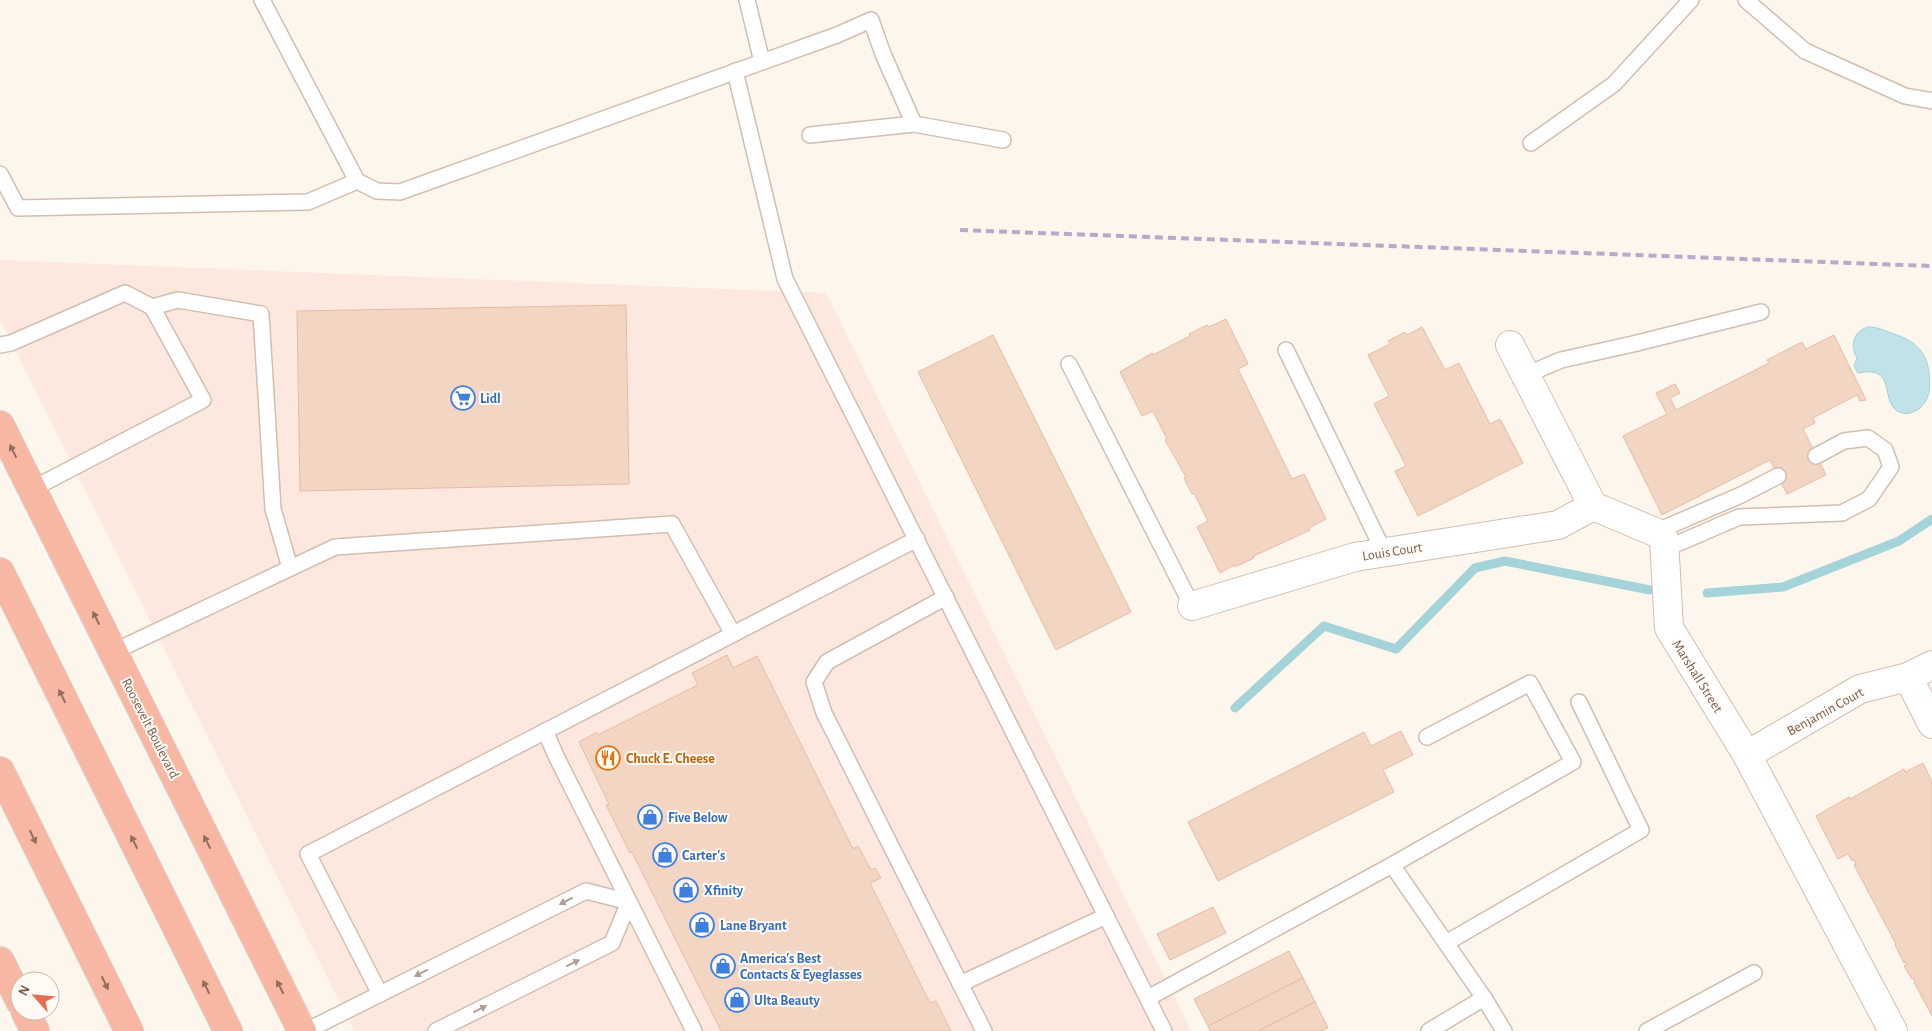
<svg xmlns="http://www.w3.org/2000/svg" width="1932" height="1031" viewBox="0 0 1932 1031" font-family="'Alegreya Sans',sans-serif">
	<rect width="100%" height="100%" fill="#fdf6ec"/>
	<path fill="#fde8e0" d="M0,260L826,293L1191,1031H354L0,319Z"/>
	<path fill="#bfe3e8" stroke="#a5d3da" d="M1869,327C1877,327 1884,330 1891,333C1922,342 1932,359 1929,392C1927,401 1922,409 1913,412C1909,414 1905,414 1902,413C1877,406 1900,364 1858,373L1854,366L1857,358C1849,345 1854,330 1869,327Z"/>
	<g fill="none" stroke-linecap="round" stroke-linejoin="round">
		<g stroke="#a5d3da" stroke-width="9">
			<path d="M1707,593L1783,587L1899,541L1932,519"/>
			<path d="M1235,708L1324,626L1396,649L1475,568L1505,561L1650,590"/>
		</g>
	</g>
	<g fill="#f3d5c3" stroke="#e6bba3">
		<path d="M626,305L629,484L300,491L297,311Z"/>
		<path d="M1226,319L1248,364L1238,369L1292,479L1304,474L1326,519L1309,528L1310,530L1254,556V558L1235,567L1234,565L1220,573L1197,527L1208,521L1194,493L1192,494L1184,478L1186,477L1165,440L1167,439L1153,411L1142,416L1120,372L1152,353L1153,355L1190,336L1189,334L1207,325L1209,327Z"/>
		<path d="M1422,327L1445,370L1459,363L1490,424L1500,419L1523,463L1418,516L1395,471L1406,466L1374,404L1389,396L1368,355L1390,344L1388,341L1405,332L1407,335Z"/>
		<path d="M993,335L1131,612L1056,650L918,372Z"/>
		<path d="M1834,335L1866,400L1860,401L1857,395L1813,418L1815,423L1803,429L1826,475L1787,494L1770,460L1662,515L1623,436L1667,414L1656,393L1675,384L1680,393L1670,398L1676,410L1769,363L1767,360L1802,342L1806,349Z"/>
		<path d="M727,655L733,668L757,656L853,849L858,846L871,870L875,868L881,878L870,883L930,1003L936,1001L951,1031H721L632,852L630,853L606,805L609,804L579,742L597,732L598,735L698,685L692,673Z"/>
		<path d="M1401,731L1413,755L1383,770L1394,792L1218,881L1188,822L1364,732L1371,746Z"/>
		<path d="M1923,763L1932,782V1016L1914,982H1915L1913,978L1912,979L1904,966L1907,964L1905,962L1904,963L1895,945L1896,944L1854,865L1856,864L1854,860L1852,861L1848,854L1838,859L1816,816L1849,797L1850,799L1904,769L1905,772Z"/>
		<path d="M1213,907L1226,933L1170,960L1157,934Z"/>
		<path d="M1289,951L1303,978L1208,1026L1194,999Z"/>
		<path d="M1303,978L1315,1002L1258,1031H1210L1208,1026Z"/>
		<path d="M1315,1002L1328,1028L1321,1031H1258Z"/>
	</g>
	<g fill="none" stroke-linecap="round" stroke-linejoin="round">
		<g stroke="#d1beb0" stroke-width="18">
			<g id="lane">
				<path d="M262,0L357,181L377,191L400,192L837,35L871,20L883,54L914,124L1003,140"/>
				<path d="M747,0L762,62"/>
				<path d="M1746,0L1805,51L1905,96L1932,101"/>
				<path d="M735,71L785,279L1164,1031"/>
				<path d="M810,135L914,124"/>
				<path d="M1531,143L1614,84L1691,0"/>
				<path d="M0,174L18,208L308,202L357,181"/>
				<path d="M152,307L178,300L261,314L273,509L290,568"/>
				<path d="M0,345L11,343L125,293L152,307L203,400L32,489"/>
				<path d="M1286,350L1384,552"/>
				<path d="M1069,364L1192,606"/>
				<path d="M1526,375L1561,360L1633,344L1761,312"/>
				<path d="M1655,532L1741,495L1778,476"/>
				<path d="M1665,549L1739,517L1842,513L1869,499L1891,467L1885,450L1868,438L1844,441L1816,456"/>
				<path d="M946,597L827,662L814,682L824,713L984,1031"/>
				<path d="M113,652L335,547L672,524L733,634"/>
				<path d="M545,731L557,758L694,1031"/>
				<path d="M1392,865L1484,998L1504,1031"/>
				<path d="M1446,943L1641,830L1579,702"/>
				<path d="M960,984L1106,916"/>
				<path d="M380,994L308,854L917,539"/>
				<path d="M1148,998L1392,865L1573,762L1530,683L1427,737"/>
				<path d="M306,1031L586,891L629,902L612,943L436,1031"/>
				<path d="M1429,1031L1484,998"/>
				<path d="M1647,1031L1754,973"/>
			</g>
		</g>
		<g stroke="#d1beb0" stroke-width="30">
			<g id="street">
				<path d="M1510,345L1593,506L1655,532L1664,539L1669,628L1747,755L1893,1031"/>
				<path d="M1192,606L1355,557L1558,525L1593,506"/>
				<path d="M1908,677L1932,724"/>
				<path d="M1747,755L1860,689L1908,677L1932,665"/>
			</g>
		</g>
		<g stroke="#dad1cd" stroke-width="30">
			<g id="highway">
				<path d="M0,425L302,1031"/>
				<path d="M0,572L228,1031"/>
				<path d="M0,771L129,1031"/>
				<path d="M0,961L20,1001"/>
				<path d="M25,1011L35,1031"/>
			</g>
		</g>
		<use href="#lane" stroke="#fff" stroke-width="15"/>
		<use href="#street" stroke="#fff" stroke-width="28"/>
		<use href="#highway" stroke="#f7b7a3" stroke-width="28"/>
		<path stroke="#b9a8c9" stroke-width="4" stroke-dasharray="8 5" stroke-linecap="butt" d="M960,230L1932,266"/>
	</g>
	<defs><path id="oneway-solid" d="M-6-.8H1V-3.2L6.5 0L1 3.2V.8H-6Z" transform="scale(1.25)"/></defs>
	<g fill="#936e5e">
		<use href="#oneway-solid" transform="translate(13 451) rotate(-116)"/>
		<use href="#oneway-solid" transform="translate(96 618) rotate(-116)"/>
		<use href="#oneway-solid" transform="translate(62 696) rotate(-116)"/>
		<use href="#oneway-solid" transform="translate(33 837) rotate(64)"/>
		<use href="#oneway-solid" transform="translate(134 842) rotate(-116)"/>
		<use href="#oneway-solid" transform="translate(207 842) rotate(-117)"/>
		<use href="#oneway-solid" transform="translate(105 983) rotate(64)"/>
		<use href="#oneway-solid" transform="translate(206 987) rotate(-116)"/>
		<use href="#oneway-solid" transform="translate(280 987) rotate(-117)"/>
	</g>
	<g fill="#af9d94">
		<use href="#oneway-solid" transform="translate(566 901) rotate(153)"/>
		<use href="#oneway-solid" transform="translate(573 963) rotate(-26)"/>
		<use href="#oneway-solid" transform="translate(421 973) rotate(153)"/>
		<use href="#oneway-solid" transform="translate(480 1009) rotate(-27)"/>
	</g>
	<defs>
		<g id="supermarket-ring" transform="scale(1.25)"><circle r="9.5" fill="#fffaf3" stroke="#3f7fe0" stroke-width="1.5"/><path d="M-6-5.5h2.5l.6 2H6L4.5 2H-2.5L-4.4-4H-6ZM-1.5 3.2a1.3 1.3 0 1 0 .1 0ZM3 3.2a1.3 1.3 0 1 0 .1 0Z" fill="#3f7fe0"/></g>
		<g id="restaurant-ring" transform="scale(1.25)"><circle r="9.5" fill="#fffaf3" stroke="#e8710a" stroke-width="1.5"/><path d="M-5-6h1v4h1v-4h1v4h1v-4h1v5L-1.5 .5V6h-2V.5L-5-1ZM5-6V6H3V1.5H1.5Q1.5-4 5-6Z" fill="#e8710a"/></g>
		<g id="shop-ring" transform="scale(1.25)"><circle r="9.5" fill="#fffaf3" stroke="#3f7fe0" stroke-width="1.5"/><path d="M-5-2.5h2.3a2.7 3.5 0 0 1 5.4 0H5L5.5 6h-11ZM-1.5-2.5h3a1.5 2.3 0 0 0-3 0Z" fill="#3f7fe0"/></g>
	</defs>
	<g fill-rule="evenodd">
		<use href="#supermarket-ring" x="463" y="398"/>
		<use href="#restaurant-ring" x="608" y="758"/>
		<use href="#shop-ring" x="650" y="817"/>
		<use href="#shop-ring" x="665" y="855"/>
		<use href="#shop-ring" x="686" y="890"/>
		<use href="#shop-ring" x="702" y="925"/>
		<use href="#shop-ring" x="723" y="966"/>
		<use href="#shop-ring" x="737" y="1000"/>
	</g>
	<g text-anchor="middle" stroke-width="4" stroke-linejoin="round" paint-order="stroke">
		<g font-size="14" font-weight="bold" fill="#366cbe" stroke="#fffaf3" text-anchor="start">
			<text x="480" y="403">Lidl</text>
			<text x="668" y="822">Five Below</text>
			<text x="682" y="860">Carter's</text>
			<text x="704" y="895">Xfinity</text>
			<text x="720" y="930">Lane Bryant</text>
			<text x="740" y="963">America's Best<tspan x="740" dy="16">Contacts &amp; Eyeglasses</tspan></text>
			<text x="754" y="1005">Ulta Beauty</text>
		</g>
		<g font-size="14" fill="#7a5c4d" stroke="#fffaf3">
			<text transform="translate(1392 551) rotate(-9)" y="5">Louis Court</text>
			<text transform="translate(1698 676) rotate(58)" y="5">Marshall Street</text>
			<text transform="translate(1825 711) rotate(-29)" y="5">Benjamin Court</text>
			<text transform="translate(151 728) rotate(63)" y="5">Roosevelt Boulevard</text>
		</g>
		<g font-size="14" font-weight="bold" fill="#c56008" stroke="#fffaf3" text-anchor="start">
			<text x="626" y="763">Chuck E. Cheese</text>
		</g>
	</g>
	<g transform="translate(35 996) rotate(297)"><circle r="24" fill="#fffaf3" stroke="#cabbb1"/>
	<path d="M0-4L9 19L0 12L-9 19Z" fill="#e76f51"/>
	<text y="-8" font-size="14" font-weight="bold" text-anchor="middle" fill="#7a5c4d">N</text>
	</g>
</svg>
